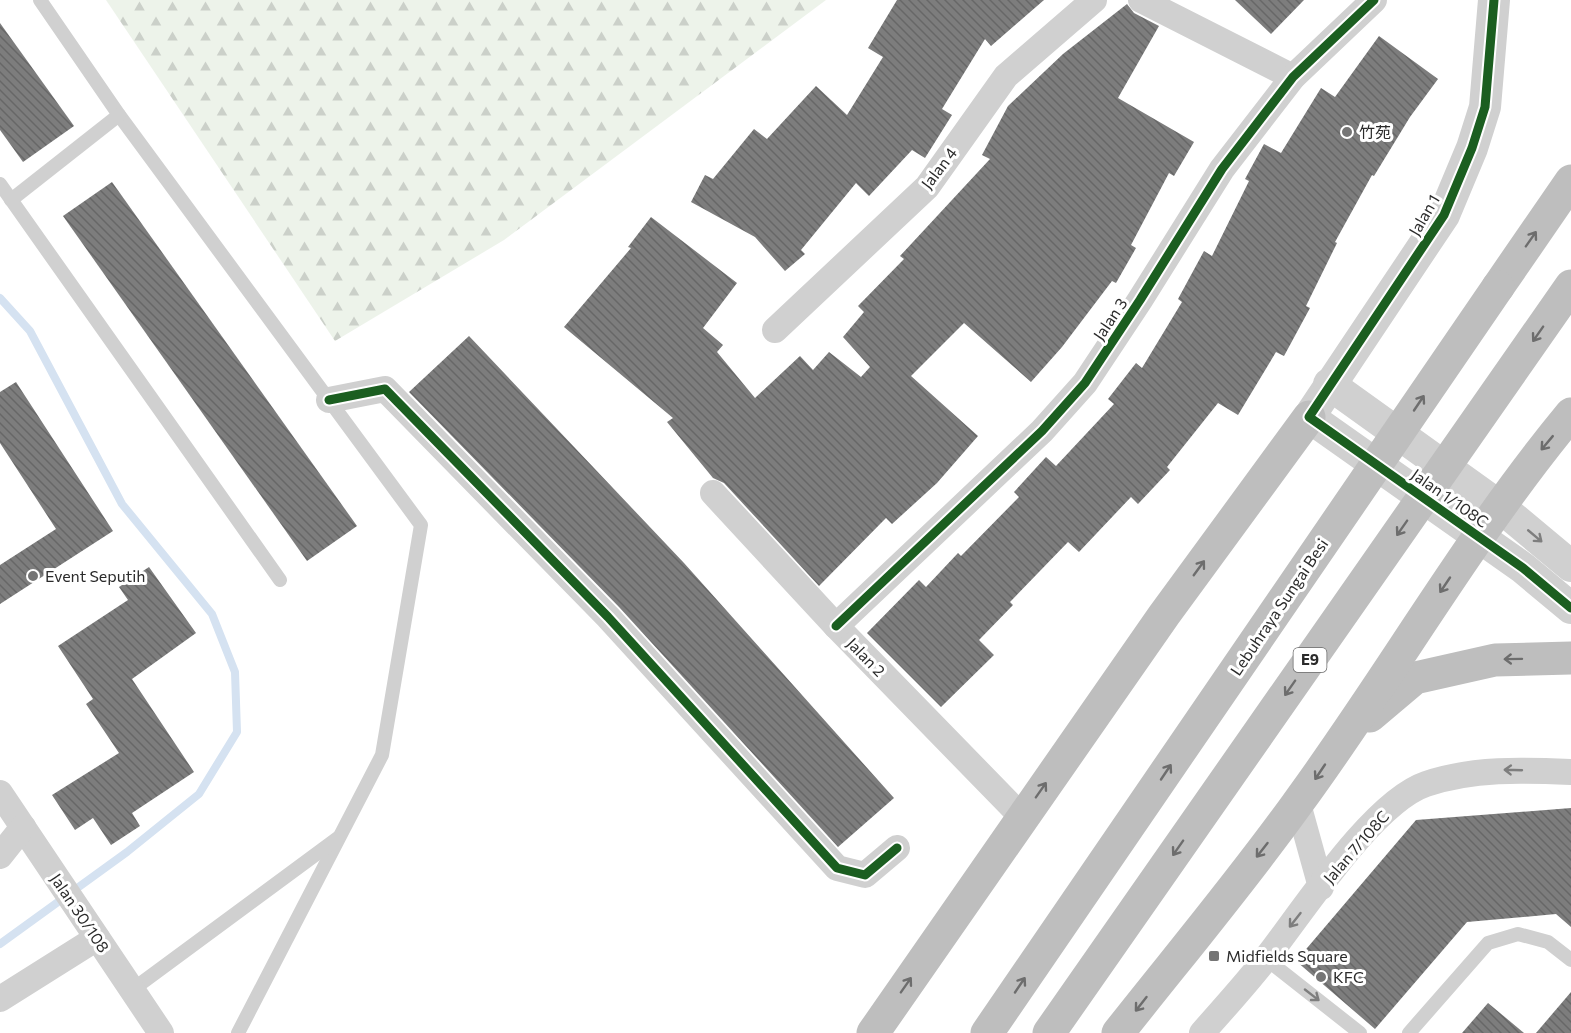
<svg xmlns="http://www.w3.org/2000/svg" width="1571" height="1033" viewBox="0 0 1571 1033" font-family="Commissioner,'Noto Sans SC',sans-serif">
	<defs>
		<pattern id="forest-firs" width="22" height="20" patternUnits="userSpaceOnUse" patternTransform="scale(1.5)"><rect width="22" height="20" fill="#edf3ea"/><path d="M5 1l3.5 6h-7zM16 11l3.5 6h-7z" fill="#cbd0c9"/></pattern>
		<pattern id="building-back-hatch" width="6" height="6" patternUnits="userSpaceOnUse" patternTransform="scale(1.5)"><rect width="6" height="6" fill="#7d7d7d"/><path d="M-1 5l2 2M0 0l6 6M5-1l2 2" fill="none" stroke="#676767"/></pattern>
	</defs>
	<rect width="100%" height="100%" fill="#fff"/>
	<path fill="url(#forest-firs)" d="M106,0H826L504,240L335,341Z"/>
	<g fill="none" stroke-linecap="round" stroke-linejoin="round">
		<path stroke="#d5e2f1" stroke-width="8" d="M0,298L30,331L122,504L212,614L235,672L237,732L199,794L127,852L0,944"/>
	</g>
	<g fill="url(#building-back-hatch)">
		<path d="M897,0H1044L991,46L985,39L942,109L952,115L925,158L912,150L869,196L856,183L801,250L805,254L785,271L755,237L691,202L705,175L713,179L754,129L767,139L816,86L847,115L883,57L868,48Z"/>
		<path d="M1235,0H1304L1271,34Z"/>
		<path d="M1127,4L1134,13L1159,26L1118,98L1194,142L1174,176L1169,173L1131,245L1136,248L1116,283L1112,281L1062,347L1031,382L964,323L911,376L978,436L937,483L892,524L886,518L819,586L724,483L713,478L667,422L673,418L564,327L631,248L628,247L651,217L737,283L703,328L723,345L717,352L755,398L800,356L813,370L829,352L861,377L870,367L843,337L864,312L858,306L904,259L900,256L990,159L982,155L1008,106L1063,54Z"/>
		<path d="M0,23L74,126L23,162L0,130Z"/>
		<path d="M1379,36L1438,79L1410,117L1374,176L1372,175L1335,242L1337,243L1306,306L1310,308L1284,356L1276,352L1238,415L1218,403L1167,467L1170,470L1138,504L1131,497L1079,552L1068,542L1010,602L1013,605L979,640L994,655L941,707L867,633L919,580L926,587L958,553L961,556L1019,497L1014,492L1046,457L1056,466L1114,404L1108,399L1136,363L1142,368L1182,302L1178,299L1204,251L1212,256L1249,181L1245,179L1264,144L1281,153L1321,88L1335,97Z"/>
		<path d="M112,182L357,526L307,561L63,216Z"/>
		<path d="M469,336L684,563L894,798L838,847L619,607L409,392Z"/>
		<path d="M16,382L113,531L0,604V565L56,529L0,443V392Z"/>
		<path d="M149,567L196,633L132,679L194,772L132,813L140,826L111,845L93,818L75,830L52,795L119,753L86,704L93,699L58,646L128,600L119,587Z"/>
		<path d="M1571,808V927L1556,914L1467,922L1375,1029L1296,961L1416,820Z"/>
		<path d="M1571,992V1033H1536Z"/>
		<path d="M1488,1003L1524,1033H1462Z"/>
	</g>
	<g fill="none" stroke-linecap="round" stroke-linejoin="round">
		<g stroke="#d0d0d0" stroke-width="14">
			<path d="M40,0L119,115L421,525L382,755L238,1033"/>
			<path d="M0,184L280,580"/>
			<path d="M11,200L119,115"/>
			<path d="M1266,959L1360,1033"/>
			<path d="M132,990L338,838"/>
			<path d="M1409,1033L1488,943L1518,934L1548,942L1571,960"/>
		</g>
		<g stroke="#d0d0d0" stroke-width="26">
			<path d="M1141,0L1293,77"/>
			<path d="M775,330L927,187L1006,76L1094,0"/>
			<path d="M329,400L385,389L608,617L837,868L865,875L897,848"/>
			<path d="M713,493L836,626L1022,817"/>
			<path d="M836,626L1042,431L1085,383L1140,300L1222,169L1293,77L1374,0"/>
			<path d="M0,793L161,1033"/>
			<path d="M1298,804L1321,887"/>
			<path d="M0,856L23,827"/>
			<path d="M0,999L97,938"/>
			<path d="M1202,1033C1224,1008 1247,983 1267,957C1303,911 1373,802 1426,784C1473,768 1523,770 1571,772"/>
		</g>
		<g stroke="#d0d0d0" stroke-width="32">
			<path d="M1494,0L1485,107L1472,148L1444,215L1309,417L1523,568L1571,608"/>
			<path d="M1329,384L1499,506L1571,566"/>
		</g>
		<g stroke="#bebebe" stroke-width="33">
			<path d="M1498,287L1571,181"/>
			<path d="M1370,716L1415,678L1495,660L1571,658"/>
			<path d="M873,1033L1164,615L1309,417"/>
			<path d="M1118,1033C1178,957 1241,882 1297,804C1391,676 1469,537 1571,414"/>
		</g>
		<g stroke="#bebebe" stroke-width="33">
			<path d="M987,1033L1498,287"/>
			<path d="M1049,1033L1571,286"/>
		</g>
		<g stroke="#fff" stroke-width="13">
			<g id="cycleway">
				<path d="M1494,0L1485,107L1472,148L1444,215L1309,417L1523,568L1571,608"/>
				<path d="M329,400L385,389L608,617L837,868L865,875L897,848"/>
				<path d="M836,626L1042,431L1085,383L1140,300L1222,169L1293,77L1374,0"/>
			</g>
		</g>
		<use href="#cycleway" stroke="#1b5e20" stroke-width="9"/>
	</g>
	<defs><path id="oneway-shaft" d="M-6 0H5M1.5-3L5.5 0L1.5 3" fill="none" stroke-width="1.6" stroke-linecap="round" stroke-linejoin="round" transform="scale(1.5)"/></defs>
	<g stroke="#6d6d6d">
		<use href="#oneway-shaft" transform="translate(1531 239) rotate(-55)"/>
		<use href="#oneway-shaft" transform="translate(1538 334) rotate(125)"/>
		<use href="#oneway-shaft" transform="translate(1419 403) rotate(-56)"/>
		<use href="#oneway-shaft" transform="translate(1547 443) rotate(130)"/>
		<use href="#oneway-shaft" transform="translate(1402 528) rotate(125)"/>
		<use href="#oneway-shaft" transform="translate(1199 568) rotate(-54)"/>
		<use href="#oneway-shaft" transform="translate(1445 585) rotate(124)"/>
		<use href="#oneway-shaft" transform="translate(1513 659) rotate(179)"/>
		<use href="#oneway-shaft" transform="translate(1290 688) rotate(125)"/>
		<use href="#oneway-shaft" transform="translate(1166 772) rotate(-56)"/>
		<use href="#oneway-shaft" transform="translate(1320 772) rotate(124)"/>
		<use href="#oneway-shaft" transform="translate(1041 790) rotate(-55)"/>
		<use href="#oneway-shaft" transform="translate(1178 848) rotate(125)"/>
		<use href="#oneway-shaft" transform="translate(1262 850) rotate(128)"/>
		<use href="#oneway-shaft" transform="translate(906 985) rotate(-55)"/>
		<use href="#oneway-shaft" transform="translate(1020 985) rotate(-56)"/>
		<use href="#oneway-shaft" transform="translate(1141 1004) rotate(128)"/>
	</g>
	<g stroke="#7e7e7e">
		<use href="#oneway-shaft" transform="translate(1535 536) rotate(40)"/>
		<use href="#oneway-shaft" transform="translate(1513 770) rotate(-178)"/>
		<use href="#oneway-shaft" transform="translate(1295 920) rotate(128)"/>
		<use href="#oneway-shaft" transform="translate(1312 995) rotate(38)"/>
	</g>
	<g fill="#757575" stroke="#fff" stroke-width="2">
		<circle cx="1347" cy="132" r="6"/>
		<circle cx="33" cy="576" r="6"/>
		<rect x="1208" y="950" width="12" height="12" rx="3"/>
		<circle cx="1321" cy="977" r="6"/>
	</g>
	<g text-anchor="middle" stroke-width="6" stroke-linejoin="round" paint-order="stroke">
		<rect fill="#fff" stroke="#6b6b6b" stroke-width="1.5" x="1293.5" y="648" width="33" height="24" rx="4.5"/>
		<g font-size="15" font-weight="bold" fill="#2b2b2b">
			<text x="1310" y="665">E9</text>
		</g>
		<g font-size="16" fill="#2b2b2b" stroke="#fff" text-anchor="start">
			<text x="1359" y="138">竹苑</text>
			<text x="45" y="582">Event Seputih</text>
			<text x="1226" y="962">Midfields Square</text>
			<text x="1333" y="983">KFC</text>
		</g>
		<g font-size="16" fill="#2b2b2b" stroke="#fff">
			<text transform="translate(939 168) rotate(-53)" y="6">Jalan 4</text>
			<text transform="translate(1424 215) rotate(-60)" y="6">Jalan 1</text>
			<text transform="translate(1110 319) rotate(-56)" y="6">Jalan 3</text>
			<text transform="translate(1450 498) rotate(35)" y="6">Jalan 1/108C</text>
			<text transform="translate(1279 607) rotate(-56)" y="6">Lebuhraya Sungai Besi</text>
			<text transform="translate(866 657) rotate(46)" y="6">Jalan 2</text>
			<text transform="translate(1356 847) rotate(-49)" y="6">Jalan 7/108C</text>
			<text transform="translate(80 913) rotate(56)" y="6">Jalan 30/108</text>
		</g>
	</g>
</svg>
